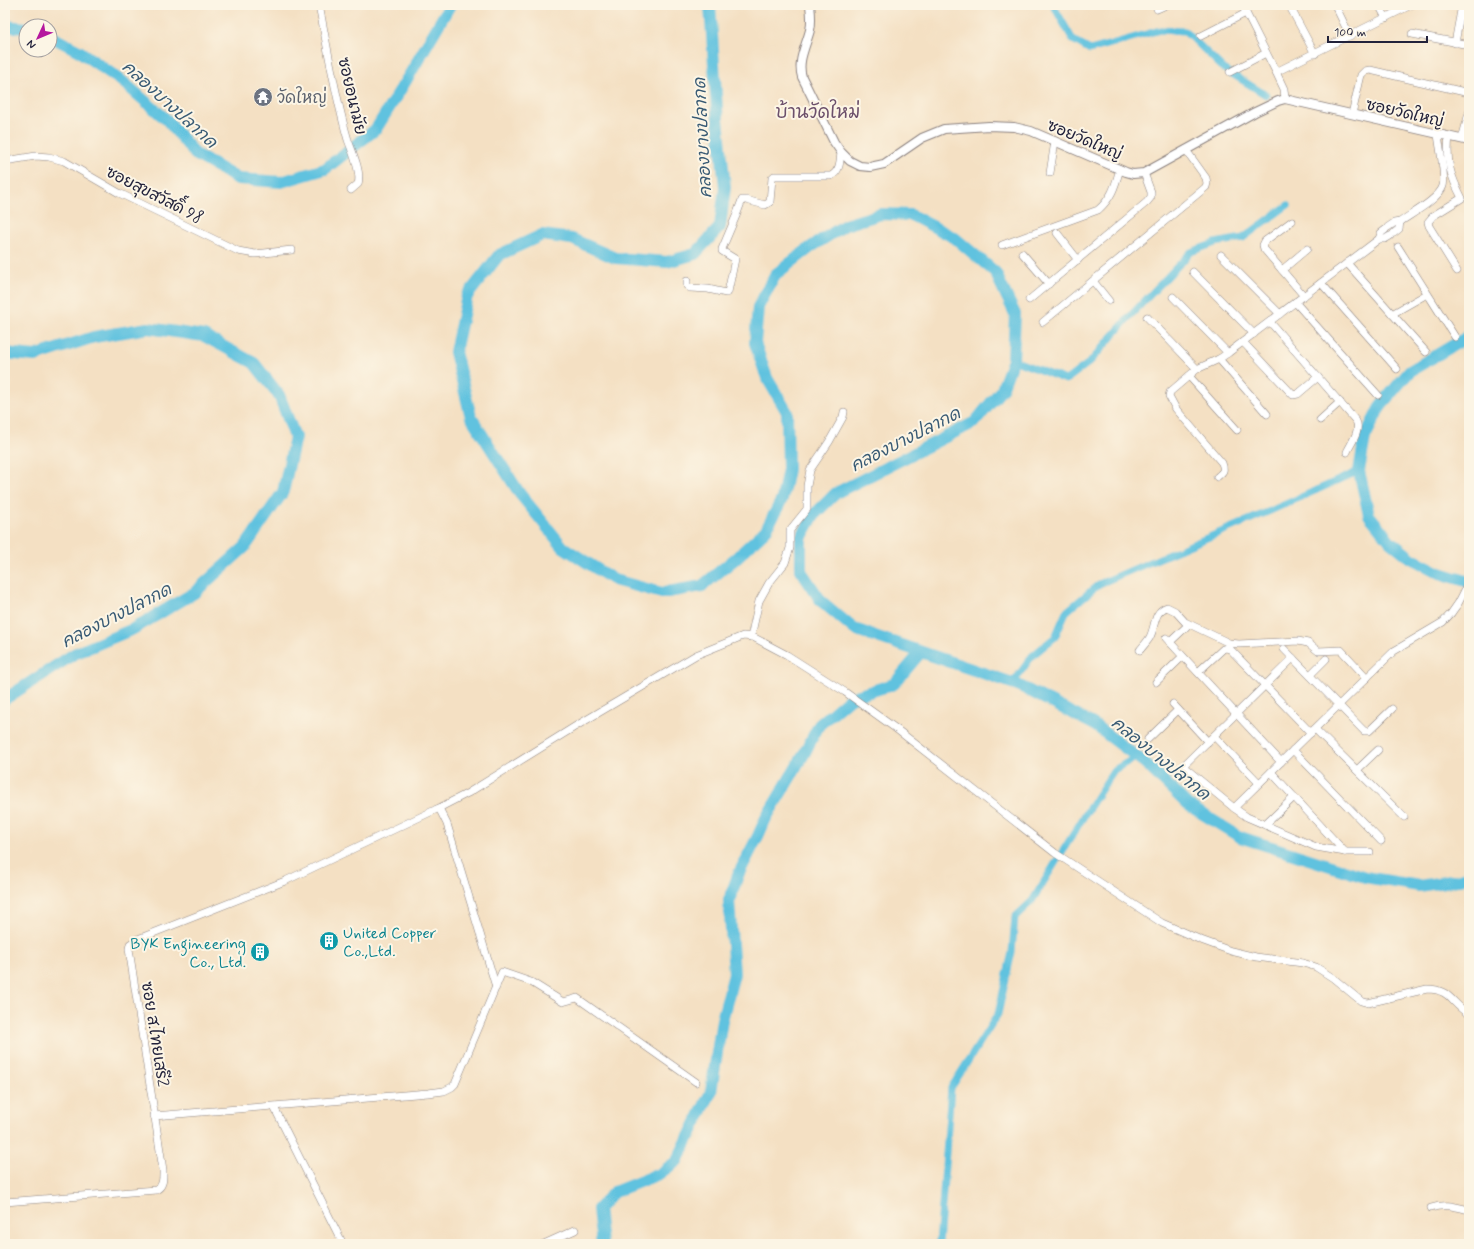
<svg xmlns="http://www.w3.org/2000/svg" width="1474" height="1249" viewBox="0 0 1474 1249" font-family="Mynerve,'Playpen Sans Thai',sans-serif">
	<rect width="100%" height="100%" fill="#fcf5e5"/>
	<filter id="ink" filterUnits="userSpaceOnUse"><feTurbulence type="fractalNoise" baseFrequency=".025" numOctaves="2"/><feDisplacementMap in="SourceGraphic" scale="8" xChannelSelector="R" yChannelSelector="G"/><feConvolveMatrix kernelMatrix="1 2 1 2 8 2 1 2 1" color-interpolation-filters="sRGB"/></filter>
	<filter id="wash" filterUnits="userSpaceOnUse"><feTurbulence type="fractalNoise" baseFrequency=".012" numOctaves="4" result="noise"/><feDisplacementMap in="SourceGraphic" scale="16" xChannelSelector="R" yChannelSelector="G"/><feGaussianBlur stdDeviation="0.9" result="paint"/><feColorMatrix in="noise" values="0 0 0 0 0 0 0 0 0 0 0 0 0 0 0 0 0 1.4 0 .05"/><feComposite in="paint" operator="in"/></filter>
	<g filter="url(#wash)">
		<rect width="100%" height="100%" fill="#f4e0c3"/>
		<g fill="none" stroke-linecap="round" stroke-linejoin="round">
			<g stroke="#60c2df" stroke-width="7">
				<path d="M1053,5L1073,40L1090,50L1160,30L1185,31L1224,69L1266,95"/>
				<path d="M1013,360L1066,380L1090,362L1130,316L1191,252L1215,243L1243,238L1288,205"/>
				<path d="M1013,683L1032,656L1055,637L1066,612L1099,584L1270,511L1359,471"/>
				<path d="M939,1244L951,1088L998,1014L1012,952L1015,917L1032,901L1086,813L1114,770L1136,757"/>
			</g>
			<g stroke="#60c2df" stroke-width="12">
				<path d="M710,5L717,109L725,187L720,227L695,254L667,262L615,258L572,239L542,235L499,255L467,296L455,352L471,417L520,494L563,547L614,580L662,593L702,586L736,558L766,530L782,499L788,469L787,412L767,378L755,343L758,307L776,274L811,247L845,225L881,214L911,215L955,238L995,272L1015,314L1013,360L1002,389L975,422L836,493L814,515L801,538V571L821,601L854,629L1018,685L1093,724L1145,763L1188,805L1240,837L1365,877L1419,886L1457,880L1469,876"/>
				<path d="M5,26L26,28"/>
				<path d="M50,36L79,51L123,82L167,120L195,154L238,179L281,182L325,169L376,129L410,74L450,5"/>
				<path d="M1469,336L1410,371L1381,405L1365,437L1359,471L1369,515L1390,541L1411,558L1440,573L1469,582"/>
				<path d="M5,353L35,356L94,337L148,328L204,336L254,363L279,395L295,437L283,492L245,547L194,593L133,629L74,654L5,699"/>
				<path d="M602,1244L598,1209L614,1192L659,1174L677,1161L711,1092L722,1020L734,974L729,900L739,873L758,836L766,818L803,756L819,725L850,698L894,684L921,652"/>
			</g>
		</g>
	</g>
	<g filter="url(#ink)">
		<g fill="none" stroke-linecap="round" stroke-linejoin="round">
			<g stroke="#8b817f" stroke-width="8">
				<g id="minor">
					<path d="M319,5C328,50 335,96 348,140C352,151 362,173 358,184L351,190"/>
					<path d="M1242,5L1276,72L1284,89L1285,99"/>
					<path d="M1289,5L1315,54"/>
					<path d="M1335,5L1350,36"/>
					<path d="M1379,5L1386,18"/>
					<path d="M1157,9L1166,5"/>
					<path d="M1412,34L1469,45"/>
					<path d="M1201,36L1246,13"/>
					<path d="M1455,43L1462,5"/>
					<path d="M1230,72L1266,53"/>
					<path d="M1276,72L1411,5"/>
					<path d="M1352,114L1361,75L1365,71L1370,70L1469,93"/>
					<path d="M1449,136C1446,162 1450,175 1462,198L1433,216L1428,222L1429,226L1457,271"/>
					<path d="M1462,139L1469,113"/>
					<path d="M5,161L36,156L49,157L64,161L119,193L238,251L255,254L292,250"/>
					<path d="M1050,173L1055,141"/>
					<path d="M1292,221L1265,241L1263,245L1264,249L1304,296"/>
					<path d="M1388,227L1394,223L1400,222C1411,214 1439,199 1443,186C1446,177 1439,145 1438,134"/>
					<path d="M1057,233L1078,260"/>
					<path d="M1394,233L1399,229L1400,222"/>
					<path d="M1379,239H1385L1390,236"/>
					<path d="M1002,245L1098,210C1112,198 1115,186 1120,169"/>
					<path d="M1398,247L1455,337"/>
					<path d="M1022,253L1049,284"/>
					<path d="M1221,255L1280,314"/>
					<path d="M1347,263L1426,352"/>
					<path d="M1282,270L1307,249"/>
					<path d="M1193,272L1254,334"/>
					<path d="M687,281V286L690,288L708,289L726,293L728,292L735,259L722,251V249L736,216L742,200H746L765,205L770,202L772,178L774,176H831C840,171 840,162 841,152"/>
					<path d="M1093,281L1109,301"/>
					<path d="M1321,283L1397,369"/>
					<path d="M1173,297L1228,353"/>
					<path d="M1029,300L1147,202L1151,197V192L1144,173"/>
					<path d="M1295,302L1378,395"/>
					<path d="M1392,314L1427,294"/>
					<path d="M1147,317L1197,369"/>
					<path d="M1043,322L1206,187L1207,183L1206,178L1186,150"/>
					<path d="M1270,322L1356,421C1361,431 1351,443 1347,452"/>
					<path d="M1243,342L1293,395L1298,394L1318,377"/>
					<path d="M1219,359L1267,414"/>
					<path d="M1189,376L1237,430"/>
					<path d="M1320,420L1340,402"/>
					<path d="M1217,477C1223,472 1225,471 1222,463L1176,409L1169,396L1170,392L1197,369L1219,359L1228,353L1379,239L1381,233L1385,230"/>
					<path d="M751,637L759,601L769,583L785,563L790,548V530L807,509V486L810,470L829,442L843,417L844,412"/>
					<path d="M1166,638L1281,762"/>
					<path d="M1170,642L1186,627"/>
					<path d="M1284,649L1364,731H1369L1392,709"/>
					<path d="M1140,650C1143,646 1148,641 1150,637C1156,625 1153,612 1167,607L1175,611L1185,622L1229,643L1239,644L1298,641L1308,643L1318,651L1341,650L1367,678"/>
					<path d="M1293,658L1184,765V767L1234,808L1247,817L1316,847L1345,852H1370"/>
					<path d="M1198,672L1223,649L1226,648L1230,649L1311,733"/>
					<path d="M1310,675L1326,659"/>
					<path d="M1156,682L1182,657"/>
					<path d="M1173,704L1208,742"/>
					<path d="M1315,729L1404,817"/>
					<path d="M1214,736L1259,783"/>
					<path d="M1148,739L1178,710"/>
					<path d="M1293,750L1381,841"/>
					<path d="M1357,770L1378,750"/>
					<path d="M1271,772L1345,852"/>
					<path d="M1234,808L1394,651L1443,622C1456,610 1464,595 1469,579"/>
					<path d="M437,809L440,810L447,824L496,987"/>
					<path d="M1265,825L1294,797"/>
					<path d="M274,1107L343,1244"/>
					<path d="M154,1116L428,1093L444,1091L452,1087L455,1084L502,972L531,982L563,1002L577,998L696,1082"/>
					<path d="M5,1202L156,1190C164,1186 163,1178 163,1170L129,949L130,944L138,939L285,881L437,809L468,793L576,726L696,655L743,636L753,637L787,655L845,692L895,728L1055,853L1162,923L1201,940L1231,951L1256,957L1303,963L1316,967L1333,978L1361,1001L1368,1003L1427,989C1451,989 1451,1004 1469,1014"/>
					<path d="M1431,1208C1444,1203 1456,1207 1469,1210"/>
					<path d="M544,1244L575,1230"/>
				</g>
			</g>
			<g stroke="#8b817f" stroke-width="10">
				<path id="tertiary" d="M810,5C811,13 812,22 810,30C806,46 797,61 802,77L834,142L841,152L850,161L860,166L870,167L884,164L922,138L944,129L989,126L1014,127L1031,131L1126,172L1133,174L1144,173L1255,112L1278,101L1285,99L1469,141"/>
			</g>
			<use href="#minor" stroke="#fff" stroke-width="7"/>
			<use href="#tertiary" stroke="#fff" stroke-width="8"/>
		</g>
	</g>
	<defs>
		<g id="temple-disc" transform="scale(1)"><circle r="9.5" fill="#6b7280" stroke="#fcf5e5"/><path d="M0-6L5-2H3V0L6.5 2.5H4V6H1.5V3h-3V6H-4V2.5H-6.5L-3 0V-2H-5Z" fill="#fff"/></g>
		<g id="building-disc" transform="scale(1)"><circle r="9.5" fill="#0f9aa8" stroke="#fcf5e5"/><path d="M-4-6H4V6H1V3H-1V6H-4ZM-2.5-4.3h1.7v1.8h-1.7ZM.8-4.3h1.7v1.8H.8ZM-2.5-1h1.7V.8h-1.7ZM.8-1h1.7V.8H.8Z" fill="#fff"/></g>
	</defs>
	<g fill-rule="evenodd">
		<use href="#temple-disc" x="263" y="97"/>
		<use href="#building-disc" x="329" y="941"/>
		<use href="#building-disc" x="260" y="952"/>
	</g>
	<g text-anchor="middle" stroke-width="4" stroke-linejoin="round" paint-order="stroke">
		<g font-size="16" fill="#22223b" stroke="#fcf5e5">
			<text transform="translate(353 96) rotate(77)" y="6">ซอยอนามัย</text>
			<text transform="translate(1405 112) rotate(13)" y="6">ซอยวัดใหญ่</text>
			<text transform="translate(1085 139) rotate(23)" y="6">ซอยวัดใหญ่</text>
			<text transform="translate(155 194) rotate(27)" y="6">ซอยสุขสวัสดิ์ 98</text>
			<text transform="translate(156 1034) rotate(81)" y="6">ซอย ส.ไทยเสรี2</text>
		</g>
		<g font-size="16" fill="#5b616d" stroke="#fcf5e5" text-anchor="start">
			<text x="277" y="103">วัดใหญ่</text>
		</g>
		<g font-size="16" fill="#0d838f" stroke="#fcf5e5" text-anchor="start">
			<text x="343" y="938">United Copper<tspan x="343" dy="18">Co.,Ltd.</tspan></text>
			<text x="246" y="949" text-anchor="end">BYK Engineering<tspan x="246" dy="18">Co., Ltd.</tspan></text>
		</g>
		<g font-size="17" font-style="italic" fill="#385a74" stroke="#fcf5e5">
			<text transform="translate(170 104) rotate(42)" y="6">คลองบางปลากด</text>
			<text transform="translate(702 138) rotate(-93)" y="6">คลองบางปลากด</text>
			<text transform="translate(905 439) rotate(-27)" y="6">คลองบางปลากด</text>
			<text transform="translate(116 615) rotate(-27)" y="6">คลองบางปลากด</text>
			<text transform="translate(1161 758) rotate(39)" y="6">คลองบางปลากด</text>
		</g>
		<g font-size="18" fill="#6c506b" stroke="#fcf5e5">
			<text x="818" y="118">บ้านวัดใหม่</text>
		</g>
	</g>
	<rect width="1474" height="1249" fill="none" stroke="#fcf5e5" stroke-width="20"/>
	<g transform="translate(38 38) rotate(226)"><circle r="19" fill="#fcf5e5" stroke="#a5a1a1"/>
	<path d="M0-3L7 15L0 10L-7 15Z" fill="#b5179e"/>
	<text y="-6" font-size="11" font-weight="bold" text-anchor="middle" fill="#22223b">N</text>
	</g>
	<path d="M1328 36v6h99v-6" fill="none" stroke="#22223b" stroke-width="2"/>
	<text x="1334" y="36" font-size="12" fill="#22223b" stroke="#fcf5e5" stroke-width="3" paint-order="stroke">100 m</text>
</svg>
